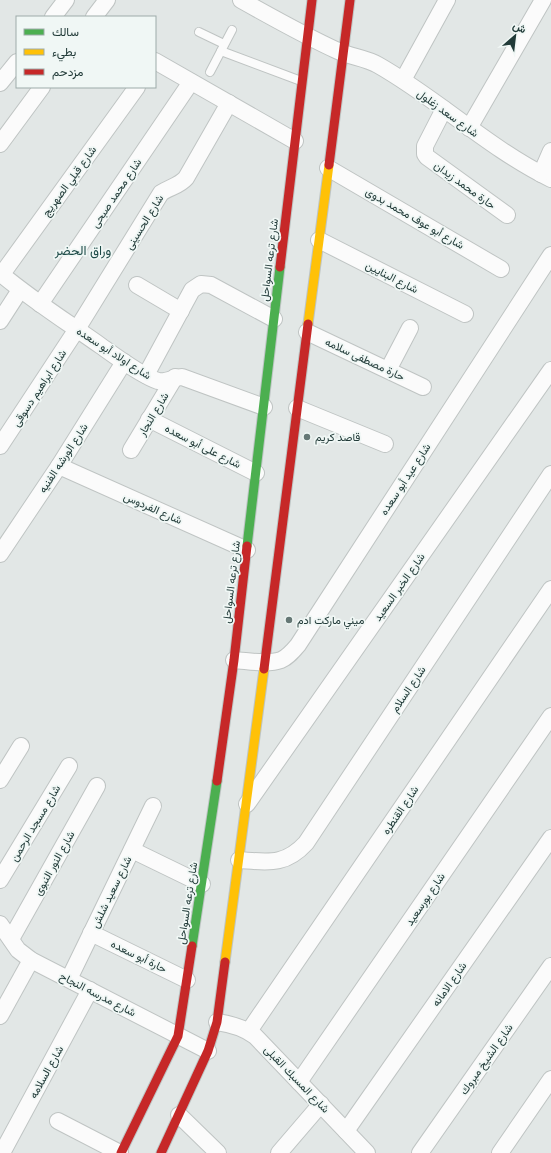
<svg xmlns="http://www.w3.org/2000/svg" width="551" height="1153" viewBox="0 0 551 1153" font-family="Raleway,Vazirmatn,sans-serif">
	<rect width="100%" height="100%" fill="#e2e7e6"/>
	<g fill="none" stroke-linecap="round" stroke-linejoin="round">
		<g stroke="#bfc4c3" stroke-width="10">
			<g id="lane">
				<path d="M199,32L224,44"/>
				<path d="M221,51L301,81"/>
				<path d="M210,72L232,30"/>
			</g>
		</g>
		<g stroke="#bfc4c3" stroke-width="18">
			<g id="street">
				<path d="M241,0C273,18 305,36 338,51C351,57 366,58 378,65C438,99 488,148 551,179"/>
				<path d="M53,17L66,0"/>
				<path d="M94,17L107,0"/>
				<path d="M155,61L295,141"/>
				<path d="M403,80L447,0"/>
				<path d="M0,83L17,62"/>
				<path d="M444,109L425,146V154L427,157L507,215"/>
				<path d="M469,128L543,0"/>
				<path d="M0,144L42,87"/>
				<path d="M328,168L501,269"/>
				<path d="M541,174L551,151"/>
				<path d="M319,240L465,314"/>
				<path d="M0,273C32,300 67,322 101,346C115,356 142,376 158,381C166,383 174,377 182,377L264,407"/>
				<path d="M2,274L137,87"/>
				<path d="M137,285L181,311"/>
				<path d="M40,304L191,82"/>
				<path d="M0,321L20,290"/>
				<path d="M307,332L423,387"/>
				<path d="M388,370L410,328"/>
				<path d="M146,375L192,290L201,284L211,285L274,319"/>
				<path d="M297,408L385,444"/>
				<path d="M149,419L256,473"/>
				<path d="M0,446L77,329L161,193C170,187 179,186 186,178L229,103"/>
				<path d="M131,450L175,377"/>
				<path d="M59,466L247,550"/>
				<path d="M0,554L59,466L124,362"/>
				<path d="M234,660C249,661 267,665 281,660C288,657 293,651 298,645L551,255"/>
				<path d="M0,780L21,746"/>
				<path d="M247,804L551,370"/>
				<path d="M132,850L202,884"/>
				<path d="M239,860C268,862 285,866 306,843L551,474"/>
				<path d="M0,880L69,766"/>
				<path d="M0,924L18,950L31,960L208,1051"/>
				<path d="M91,933L187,980"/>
				<path d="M11,939L97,786"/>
				<path d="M69,979L153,806"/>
				<path d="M0,1016L31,960"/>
				<path d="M217,1022C231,1024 243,1027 255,1036L367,1153"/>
				<path d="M249,1031L551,589"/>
				<path d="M299,1082L551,716"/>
				<path d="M179,1115L218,1153"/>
				<path d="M58,1121L120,1153"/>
				<path d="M346,1131L551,838"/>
				<path d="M2,1153L90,990"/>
				<path d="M279,1153L321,1104"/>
				<path d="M420,1153L551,966"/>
				<path d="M500,1153L551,1079"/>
			</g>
		</g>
		<g stroke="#bec5c4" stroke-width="11">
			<g id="fast">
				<path d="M247,546L280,267"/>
				<path d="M192,946L217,781"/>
			</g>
		</g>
		<g stroke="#bec5c4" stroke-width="11">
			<g id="slow">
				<path d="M308,324L329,165"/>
				<path d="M225,962L264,669"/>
			</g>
		</g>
		<g stroke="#bec5c4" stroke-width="11">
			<g id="jam">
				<path d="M329,165L350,0"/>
				<path d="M280,267L312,0"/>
				<path d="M264,669L308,324"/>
				<path d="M217,781L234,660L247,546"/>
				<path d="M121,1153L178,1036L192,946"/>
				<path d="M161,1153L208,1051L217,1022L225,962"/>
			</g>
		</g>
		<use href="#lane" stroke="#fbfbfb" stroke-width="8"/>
		<use href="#street" stroke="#fbfbfb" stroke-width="16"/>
		<use href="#fast" stroke="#4caf50" stroke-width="9"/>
		<use href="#slow" stroke="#ffc107" stroke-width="9"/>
		<use href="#jam" stroke="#c62828" stroke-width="9"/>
	</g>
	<g fill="#657775" stroke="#f0f7f5" stroke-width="1.5">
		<circle cx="307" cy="437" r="4"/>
		<circle cx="289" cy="620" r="4"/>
	</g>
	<g text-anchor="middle" stroke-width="3.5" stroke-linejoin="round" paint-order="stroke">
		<g font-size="11" fill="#213a38" stroke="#f0f7f5">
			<text transform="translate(448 113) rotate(36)" y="4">شارع سعد زغلول</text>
			<text transform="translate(69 181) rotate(-54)" y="4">شارع قبلي الصهريج</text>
			<text transform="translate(465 185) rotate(36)" y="4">حارة محمد زيدان</text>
			<text transform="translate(116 193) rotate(-56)" y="4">شارع محمد صبحى</text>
			<text transform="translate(415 218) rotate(30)" y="4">شارع أبو عوف محمد بدوى</text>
			<text transform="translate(144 222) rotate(-58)" y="4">شارع الحسينى</text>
			<text transform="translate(269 260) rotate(-83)" y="4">شارع ترعه السواحل</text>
			<text transform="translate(392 277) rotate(27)" y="4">شارع البنايين</text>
			<text transform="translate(114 353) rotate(33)" y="4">شارع اولاد أبو سعده</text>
			<text transform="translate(365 359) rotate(25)" y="4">حارة مصطفى سلامه</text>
			<text transform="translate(39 388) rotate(-57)" y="4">شارع ابراهيم دسوقى</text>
			<text transform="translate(153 414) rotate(-59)" y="4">شارع النجار</text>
			<text transform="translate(203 446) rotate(27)" y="4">شارع على أبو سعده</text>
			<text transform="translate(63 458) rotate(-57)" y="4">شارع الورشه الفنيه</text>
			<text transform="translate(405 479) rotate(-57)" y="4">شارع عيد أبو سعده</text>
			<text transform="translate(153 508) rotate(24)" y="4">شارع الفردوس</text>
			<text transform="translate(231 582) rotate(-83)" y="4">شارع ترعه السواحل</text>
			<text transform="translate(399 587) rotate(-55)" y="4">شارع الخبر السعيد</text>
			<text transform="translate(408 689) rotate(-56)" y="4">شارع السلام</text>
			<text transform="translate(400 810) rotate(-56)" y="4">شارع القنطره</text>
			<text transform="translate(35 823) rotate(-59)" y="4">شارع مسجد الرحمن</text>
			<text transform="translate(54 863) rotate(-61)" y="4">شارع النور النبوى</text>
			<text transform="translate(111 892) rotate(-64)" y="4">شارع سعيد شلش</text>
			<text transform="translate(425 899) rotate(-56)" y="4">شارع بورسعيد</text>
			<text transform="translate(187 903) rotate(-81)" y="4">شارع ترعه السواحل</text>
			<text transform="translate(139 956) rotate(26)" y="4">حارة أبو سعده</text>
			<text transform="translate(449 984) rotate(-55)" y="4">شارع الامانه</text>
			<text transform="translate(98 994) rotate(27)" y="4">شارع مدرسه النجاح</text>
			<text transform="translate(486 1059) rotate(-55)" y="4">شارع الشيخ مبروك</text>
			<text transform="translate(46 1072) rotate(-61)" y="4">شارع السلامه</text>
			<text transform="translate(297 1079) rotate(46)" y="4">شارع المسبك القبلى</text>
		</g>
		<g font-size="11" fill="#213a38" stroke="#f0f7f5" text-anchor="start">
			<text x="315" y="441">قاصد كريم</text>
			<text x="297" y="624">ميني ماركت ادم</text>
		</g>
		<g font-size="13" fill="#1d4b48" stroke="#f0f7f5">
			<text x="83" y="255">وراق الحضر</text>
		</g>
	</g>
	<rect x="16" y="16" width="140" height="72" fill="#f0f7f5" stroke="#9daba9"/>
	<rect x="24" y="29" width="20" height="6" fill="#4caf50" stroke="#9daba9"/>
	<text x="52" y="36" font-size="12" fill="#213a38">سالك</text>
	<rect x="24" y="49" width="20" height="6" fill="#ffc107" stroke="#9daba9"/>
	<text x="52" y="56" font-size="12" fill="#213a38">بطيء</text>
	<rect x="24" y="69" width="20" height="6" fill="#c62828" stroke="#9daba9"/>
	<text x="52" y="76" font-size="12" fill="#213a38">مزدحم</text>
	<g transform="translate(515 36) rotate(28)" stroke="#f0f7f5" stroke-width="3" paint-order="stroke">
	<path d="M0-3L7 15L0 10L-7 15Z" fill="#213a38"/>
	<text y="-6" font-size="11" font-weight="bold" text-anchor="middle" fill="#213a38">ش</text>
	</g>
</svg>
